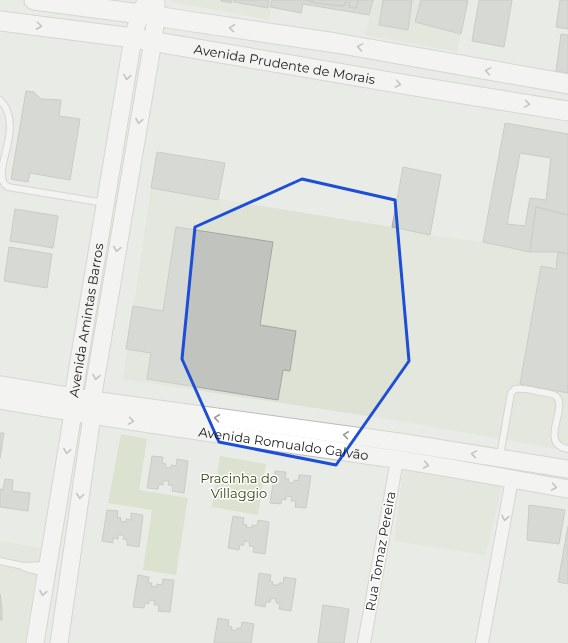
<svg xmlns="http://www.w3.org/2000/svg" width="568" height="643" viewBox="0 0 568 643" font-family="Montserrat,sans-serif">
	<rect width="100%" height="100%" fill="#e9ebe6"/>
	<g fill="#dde2d5">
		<path d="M172,0H272L269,20L172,2Z"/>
		<path d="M373,0H468L457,52L365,35Z"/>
		<path d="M151,188L392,227L430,235L483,242L530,252H558L568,254V451L400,421L123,379Z"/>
		<path d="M403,470L502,486L486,555L394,541Z"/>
		<path d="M0,541L41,548L25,643H0Z"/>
	</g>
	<g fill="#cad7b4">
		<path d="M121,434L147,439L139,490L188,498L176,575L143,570L152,510L108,503Z"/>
		<path d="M220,456L266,464L258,515L212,507Z"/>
	</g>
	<g fill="#c1c3be" stroke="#a4a6a0" fill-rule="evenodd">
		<path d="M221,0H232V3L221,1Z"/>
		<path d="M234,0H269L268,8L234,2Z"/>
		<path d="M272,0H307L316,3L344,6L345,2L350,3L349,7L356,8L358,0H373L369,15L303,4L301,13L270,7Z"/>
		<path d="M307,0H358L356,8L349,7L350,3L345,2L344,6L316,3Z"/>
		<path d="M383,0H412L408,30L379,25Z"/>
		<path d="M421,0H468L461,34L415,22Z"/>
		<path d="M479,0H512L504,47L472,41Z"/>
		<path d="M560,0H568V29L556,27Z"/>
		<path d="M561,34L568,35V73L556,71Z"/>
		<path d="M26,91L34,92L41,99L61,100L59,116L80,119L70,180L30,173L28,182L11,179Z"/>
		<path d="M505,123L568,134V215L536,207L530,252L483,242ZM520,153L551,158L546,200L530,198L525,226L507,224Z"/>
		<path d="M157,152L225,163L218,200L151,188Z"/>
		<path d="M403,167L441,175L430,235L392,227Z"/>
		<path d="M536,207L568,215V254L558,252H530Z"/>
		<path d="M15,209L58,216L53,248L10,241Z"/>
		<path d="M176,227L273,242L260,325L296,331L290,371L283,370L278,400L147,379L151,353L126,349L133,306L163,311Z"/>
		<path d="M9,247L52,254L47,288L4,281Z"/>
		<path d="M558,252L568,254V393L520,384L541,266L556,269Z"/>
		<path d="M0,433H4L0,458Z"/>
		<path d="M152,456L163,457L162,463L166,464L165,467L171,468V465L176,466L177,459L188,461L184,493L172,491L173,486L168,485L169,481H163V485L159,484L158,489L147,488Z"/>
		<path d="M275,471L286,472L285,479H289L288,482L294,483V480L298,481L299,475L311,476L306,508L295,507L296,501H291L292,497L286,496V500L282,499L281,504L270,503Z"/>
		<path d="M5,479L13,480L12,491L30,493L28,511L0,507V489L3,490Z"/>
		<path d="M529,505L565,510L559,544L527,540Z"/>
		<path d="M107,510L118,511L117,517L121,518L120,521L126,522V519L131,520V513L143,515L139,547L127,545V540L123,539L124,535H118V539L113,538V543L102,541Z"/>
		<path d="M233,516L244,518L243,524L247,525L246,527L252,528V525L257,526L258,520L269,522L265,554L253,552L254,547L249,546L250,542L244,541V545H240L239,550L228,548Z"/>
		<path d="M568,526V584L558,582Z"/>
		<path d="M259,573L271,575L270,581L273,582V585H279V583H283L284,577L296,579L291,611L279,609L280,604L276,603V599L271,598L270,602H266L265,607L255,605Z"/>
		<path d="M138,575L149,577L148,583H152L151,586L157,587V584L162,585L163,579L174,580L170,612L158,611L159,605H154L155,601L149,600V604L145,603L144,608L133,607Z"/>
		<path d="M0,594L2,611V620H0Z"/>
		<path d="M323,605L349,609L344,643H318Z"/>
		<path d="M218,618L229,620L228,626L232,627L231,630H237V628H241L242,622L254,624L251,643H214Z"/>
	</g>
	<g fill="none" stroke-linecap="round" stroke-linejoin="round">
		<g stroke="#bbbdb8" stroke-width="8">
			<g id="lane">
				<path d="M0,100C16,116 9,140 4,159C3,165 1,171 2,177C2,182 5,185 8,187L105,203"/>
				<path d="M500,456L511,393L515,389C524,388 531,390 540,392C545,393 554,393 557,397C567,410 539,444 568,449"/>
				<path d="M0,561L23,566L46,565"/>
				<path d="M24,567L29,569L46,573"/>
			</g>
		</g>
		<g stroke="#bbbdb8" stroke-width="14">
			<g id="street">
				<path d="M364,643L383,538L397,460"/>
				<path d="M482,643L512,479"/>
			</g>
		</g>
		<g stroke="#bbbdb8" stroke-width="19">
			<g id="secondary">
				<path d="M0,385L92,400L399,442L568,469"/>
				<path id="s1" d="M0,400C131,423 263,440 395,459C453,468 510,479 568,489"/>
				<path id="s2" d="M35,643L73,413V397L133,38L140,13L147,0"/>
				<path d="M59,643L92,416V400L153,41L156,16V3"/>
			</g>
		</g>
		<g stroke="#bbbdb8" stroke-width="21">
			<g id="primary">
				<path d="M34,0L156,16L187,21L336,43L568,84"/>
				<path id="s3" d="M0,21L133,38L420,87L568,111"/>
			</g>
		</g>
		<use href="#lane" stroke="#fff" stroke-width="6"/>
		<use href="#street" stroke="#fff" stroke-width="12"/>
		<use href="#secondary" stroke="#fff" stroke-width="17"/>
		<use href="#primary" stroke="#fff" stroke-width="19"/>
	</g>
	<defs><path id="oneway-chevron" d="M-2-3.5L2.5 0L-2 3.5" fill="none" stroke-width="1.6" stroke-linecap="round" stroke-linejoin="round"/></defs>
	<g stroke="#989898">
		<use href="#oneway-chevron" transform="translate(39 26) rotate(7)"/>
		<use href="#oneway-chevron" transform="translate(232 28) rotate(-172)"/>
		<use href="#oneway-chevron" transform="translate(360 47) rotate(-170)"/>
		<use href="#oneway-chevron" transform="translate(488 71) rotate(-170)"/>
		<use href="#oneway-chevron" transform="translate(127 77) rotate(99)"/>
		<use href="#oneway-chevron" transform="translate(398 84) rotate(10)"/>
		<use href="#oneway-chevron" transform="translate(527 104) rotate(9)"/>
		<use href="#oneway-chevron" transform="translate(139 121) rotate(100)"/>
		<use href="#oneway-chevron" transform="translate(117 249) rotate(100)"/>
		<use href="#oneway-chevron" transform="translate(96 377) rotate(100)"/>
		<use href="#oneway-chevron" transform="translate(217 418) rotate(-172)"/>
		<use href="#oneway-chevron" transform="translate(131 421) rotate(9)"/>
		<use href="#oneway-chevron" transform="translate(346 435) rotate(-172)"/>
		<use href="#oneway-chevron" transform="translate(67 451) rotate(99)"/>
		<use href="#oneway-chevron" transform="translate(474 454) rotate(-171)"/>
		<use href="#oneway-chevron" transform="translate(426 465) rotate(10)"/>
		<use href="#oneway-chevron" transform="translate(554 487) rotate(10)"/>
		<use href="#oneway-chevron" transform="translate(80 496) rotate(98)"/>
		<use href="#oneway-chevron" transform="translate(505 518) rotate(100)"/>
		<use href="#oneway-chevron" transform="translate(43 593) rotate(100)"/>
	</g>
	<path d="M0 0H568V643H0ZM302,179L395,200L409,361L336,465L219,442L182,359L195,227Z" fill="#e9ebe6" fill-opacity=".55" fill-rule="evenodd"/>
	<path fill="none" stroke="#1d4ed8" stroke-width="3" stroke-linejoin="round" d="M302,179L395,200L409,361L336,465L219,442L182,359L195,227Z"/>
	<g text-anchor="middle" stroke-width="3" stroke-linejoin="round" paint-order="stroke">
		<g font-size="13" fill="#1b1b1a" stroke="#fff">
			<text dy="5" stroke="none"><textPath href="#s3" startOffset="288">Avenida Prudente de Morais</textPath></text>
			<text dy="5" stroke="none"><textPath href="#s2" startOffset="327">Avenida Amintas Barros</textPath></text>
			<text dy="5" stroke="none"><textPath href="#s1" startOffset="287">Avenida Romualdo Galvão</textPath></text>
			<text transform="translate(380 551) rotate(-80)" y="5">Rua Tomaz Pereira</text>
		</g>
		<g font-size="13" fill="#32410c" stroke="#fff">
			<text x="239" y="483">Pracinha do<tspan x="239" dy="15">Villaggio</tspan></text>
		</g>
	</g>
</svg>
